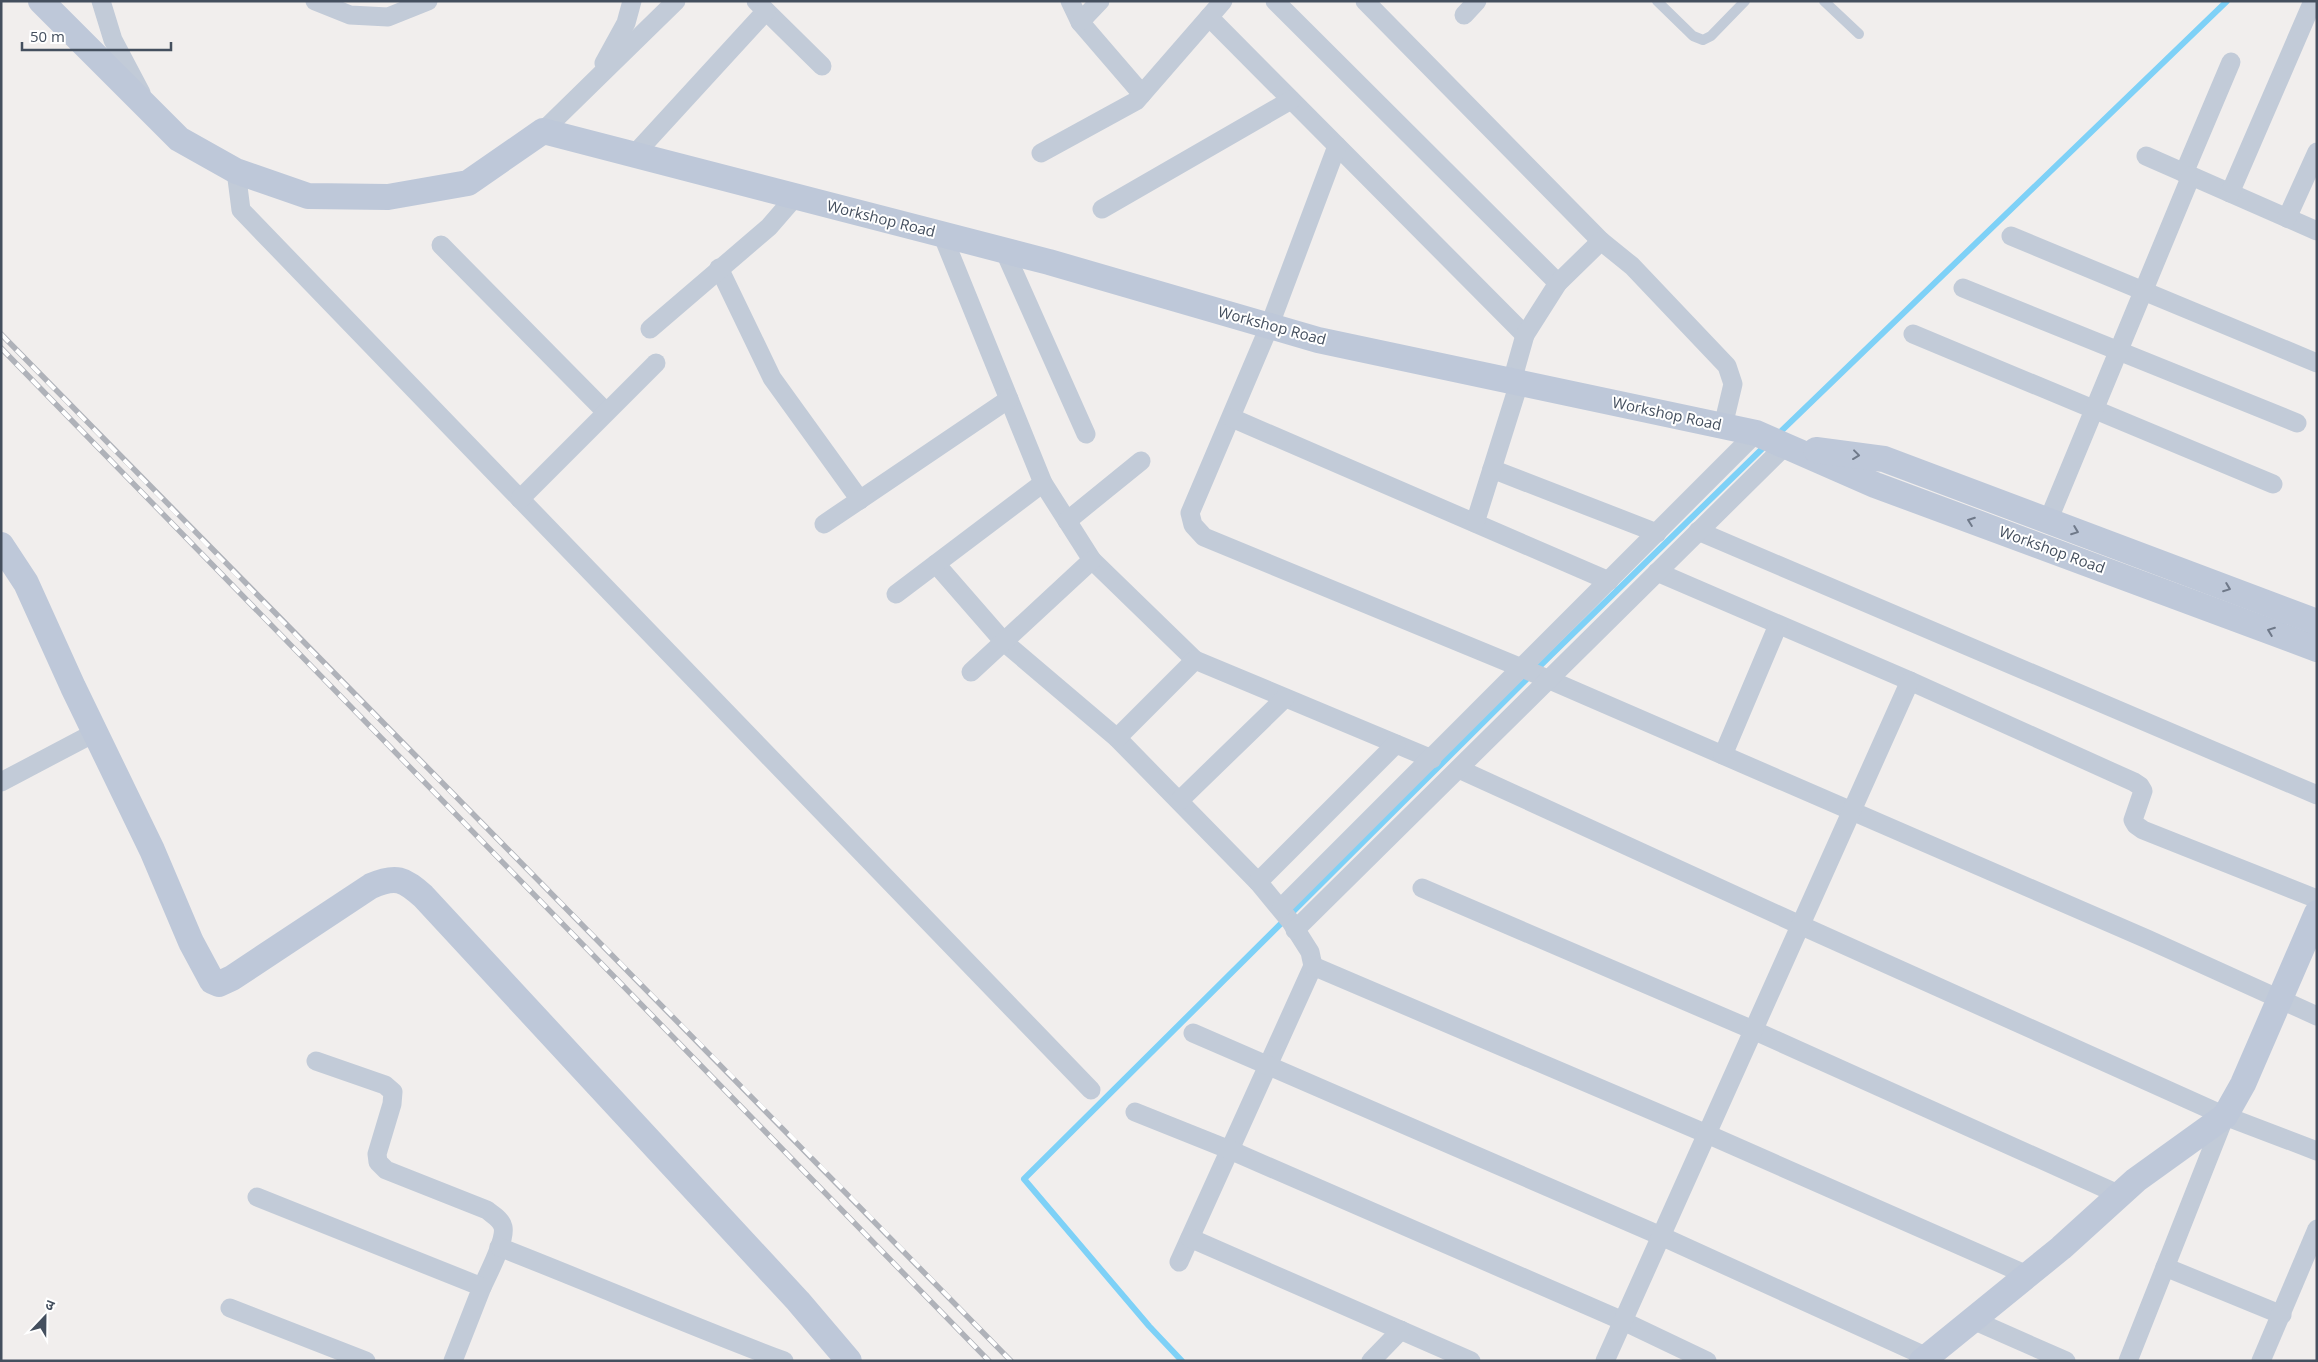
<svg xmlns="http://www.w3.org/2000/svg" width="2318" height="1362" viewBox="0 0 2318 1362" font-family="'Open Sans','Noto Sans Devanagari',sans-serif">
	<rect width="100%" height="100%" fill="#f1eeed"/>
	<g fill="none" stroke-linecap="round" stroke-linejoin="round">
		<g stroke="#7ed1f7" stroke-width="6">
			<path d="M1776,436L2227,1"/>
			<path d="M1182,1361L1149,1326L1024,1179L1548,658L1767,444"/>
		</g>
		<g stroke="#c2cbd8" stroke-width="10">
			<path d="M1657,1L1693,36L1703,40L1711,36L1745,1"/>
			<path d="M1824,1L1859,34"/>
		</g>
		<g stroke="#c2cbd8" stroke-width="19">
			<path d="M101,1L113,40L141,93"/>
			<path d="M315,1L350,15L388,17L428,1"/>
			<path d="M756,1L822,66"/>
			<path d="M1070,1L1080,22L1142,94"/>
			<path d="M1275,1L1558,283"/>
			<path d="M1365,1L1601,241"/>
			<path d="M1464,15L1477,1"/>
			<path d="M1209,17L1525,335"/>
			<path d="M1080,22L1100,1"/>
			<path d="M604,63L626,23L632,1"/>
			<path d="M543,131L676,1"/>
			<path d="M1337,146L1269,327L1190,513L1193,525L1204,537L1529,671L2147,939L2317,1016"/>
			<path d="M1041,153L1136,101L1223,1"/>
			<path d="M633,156L766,11"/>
			<path d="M2146,156L2317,231"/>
			<path d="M236,171L241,210L1091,1090"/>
			<path d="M2184,173L2231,62"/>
			<path d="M2230,193L2313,1"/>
			<path d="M1102,209L1291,100"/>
			<path d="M2287,218L2317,152"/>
			<path d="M942,234L1043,483L1092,560L1195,660"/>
			<path d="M2011,236L2317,363"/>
			<path d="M441,245L606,412"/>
			<path d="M1004,250L1086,434"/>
			<path d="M719,268L772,378L860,500"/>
			<path d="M1963,288L2297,423"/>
			<path d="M650,329L769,227L795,197"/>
			<path d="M1913,334L2273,484"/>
			<path d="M1512,381L1525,335L1558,283L1601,241L1632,266L1727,366L1733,384L1723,426"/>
			<path d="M1232,418L1609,581"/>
			<path d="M1492,469L1657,533"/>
			<path d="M520,499L656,363"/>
			<path d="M1067,521L1141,461"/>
			<path d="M2048,521L2191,176"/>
			<path d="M1475,523L1519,383"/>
			<path d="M824,524L1009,399"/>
			<path d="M1698,531L2317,795"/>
			<path d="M936,564L1004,642L1117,738L1258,882L1291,922L1310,952L1313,966L1179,1262"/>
			<path d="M1657,572L1910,681L2134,782L2140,786L2143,791L2133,820L2136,825L2143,830L2317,899"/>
			<path d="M896,594L1043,483"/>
			<path d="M971,672L1092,560"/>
			<path d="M1117,738L1195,660L1432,759"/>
			<path d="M1723,755L1778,625"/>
			<path d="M1459,769L1800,925L2225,1116L2317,1151"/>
			<path d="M1,782L96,732"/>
			<path d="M1179,801L1285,698"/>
			<path d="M1258,882L1396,744"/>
			<path d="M1422,888L1753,1030L2120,1195"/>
			<path d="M1281,908L1756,433"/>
			<path d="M1295,930L1786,445"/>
			<path d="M1313,966L1707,1134L2027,1275"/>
			<path d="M1193,1033L1661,1236L1927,1357"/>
			<path d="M316,1061L385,1085L393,1092L392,1104L377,1154L378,1162L386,1170L487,1210C493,1215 501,1219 503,1227C506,1240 488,1274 482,1287"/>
			<path d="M1135,1112L1230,1150L1623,1321L1707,1361"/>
			<path d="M257,1197L482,1287L453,1361"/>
			<path d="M1190,1238L1471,1361"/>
			<path d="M499,1247C594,1284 688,1325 784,1361"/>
			<path d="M2165,1267L2282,1315"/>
			<path d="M230,1308L366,1361"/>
			<path d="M1973,1320L2066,1361"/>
			<path d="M1371,1361L1401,1330"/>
			<path d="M1605,1361L1910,681"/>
			<path d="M2128,1361L2225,1116"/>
			<path d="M2261,1361L2317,1229"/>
		</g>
		<g stroke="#bec8d9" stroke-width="26">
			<path d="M41,1L179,139L236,171L308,196L388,197L468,183L543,131L1049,262L1318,340L1756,433L1875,485L2317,649"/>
			<path d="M1816,450L1884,459L2317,622"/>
			<path d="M1,545L26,583L73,687L152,850L191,942L212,981L219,984L232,978L371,886C396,875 404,879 423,896L798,1301L849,1361"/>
			<path d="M1922,1361L2061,1248L2136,1180L2225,1116L2243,1084L2317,913"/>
		</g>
		<g stroke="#afb2b9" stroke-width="5.5">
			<g id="rail">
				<path d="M1,334C336,678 676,1017 1011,1361"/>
				<path d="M1,348L989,1361"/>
			</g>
		</g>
		<use href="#rail" stroke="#fff" stroke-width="4" stroke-dasharray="11" stroke-linecap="butt"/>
	</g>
	<defs><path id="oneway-chevron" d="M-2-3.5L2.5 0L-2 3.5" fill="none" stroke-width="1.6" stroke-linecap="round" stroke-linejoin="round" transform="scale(1.25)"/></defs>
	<g stroke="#6f7989">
		<use href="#oneway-chevron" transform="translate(1856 455) rotate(7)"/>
		<use href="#oneway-chevron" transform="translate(1971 521) rotate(-160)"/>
		<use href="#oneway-chevron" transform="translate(2075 531) rotate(21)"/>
		<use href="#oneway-chevron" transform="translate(2227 588) rotate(21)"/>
		<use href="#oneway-chevron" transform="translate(2271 631) rotate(-159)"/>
	</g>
	<g text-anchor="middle" stroke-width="4" stroke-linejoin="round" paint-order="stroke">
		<g font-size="15" fill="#444f5e" stroke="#fff">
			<text transform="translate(881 219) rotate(14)" y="5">Workshop Road</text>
			<text transform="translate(1272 326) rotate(15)" y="5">Workshop Road</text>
			<text transform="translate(1667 414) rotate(12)" y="5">Workshop Road</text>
			<text transform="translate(2052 550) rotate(20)" y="5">Workshop Road</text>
		</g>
	</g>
	<rect width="2318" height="1362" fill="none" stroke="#444f5e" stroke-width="5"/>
	<g transform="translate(45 1317) rotate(22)" stroke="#ffffff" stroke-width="4" paint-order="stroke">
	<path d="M0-4L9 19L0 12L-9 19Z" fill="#444f5e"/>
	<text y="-8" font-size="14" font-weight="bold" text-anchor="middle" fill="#444f5e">उ</text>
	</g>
	<path d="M22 42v8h149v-8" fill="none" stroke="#444f5e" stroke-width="2.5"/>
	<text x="30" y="42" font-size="15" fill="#444f5e" stroke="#ffffff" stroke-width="4" paint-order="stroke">50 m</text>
</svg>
